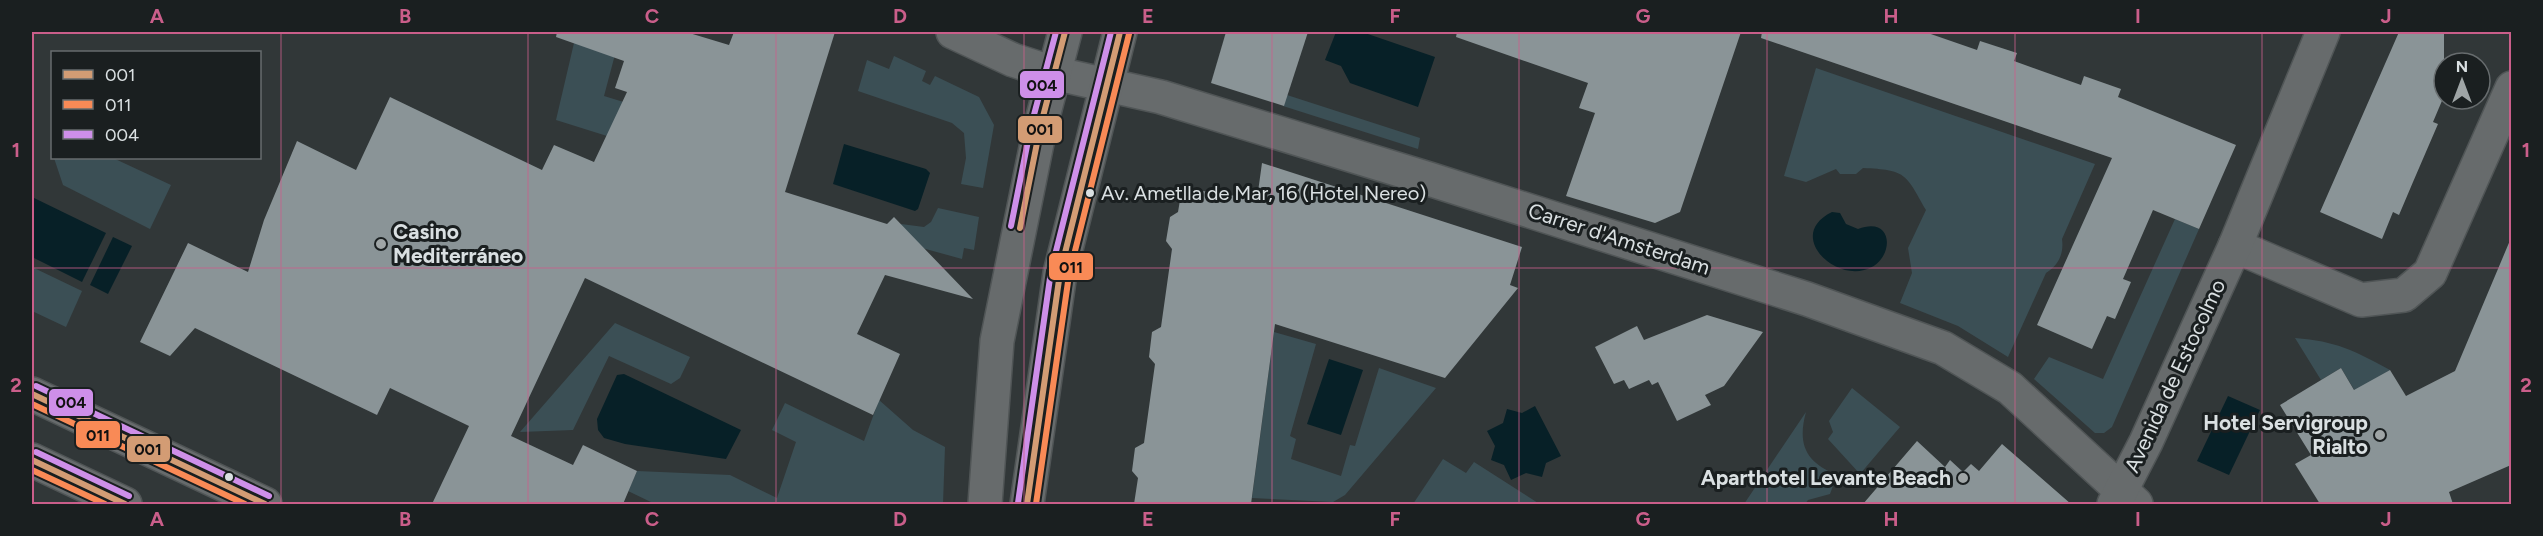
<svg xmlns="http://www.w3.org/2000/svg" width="2543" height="536" viewBox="0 0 2543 536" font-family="Figtree,sans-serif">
	<rect width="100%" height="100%" fill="#313738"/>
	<g fill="#3b4f55">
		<path d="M588,32H621L604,96L751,141L607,136L556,120L574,43L584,46Z"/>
		<path d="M894,56L926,71L922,81L930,85L935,76L979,97L994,125L983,188L961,184L966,158L964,133L952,123L858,91L867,60L889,69Z"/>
		<path d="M1816,68L2095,164L2062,239C2064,253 2059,265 2046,273L2008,357L1958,326L1900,303L1912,273L1908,248L1926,210C1905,173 1906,170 1863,168L1856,174H1840L1836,169L1806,182L1784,176Z"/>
		<path d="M1287,95L1420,138L1418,149L1283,106Z"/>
		<path d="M54,158H113L171,185L150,229L63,185Z"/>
		<path d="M938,208L979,217L974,250L964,248L962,259L904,243L901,224L924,227L931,222Z"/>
		<path d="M2175,219L2199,229L2112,427L2104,433H2095L2034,379L2049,357L2103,379Z"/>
		<path d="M32,267L82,291L66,327L32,311Z"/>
		<path d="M615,323L690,357L680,378L671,384L609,356L573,430L520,432Z"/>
		<path d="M1274,332L1316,344L1290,436L1296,439L1291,459L1341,476L1350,445L1355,446L1379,368L1436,388L1345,495L1333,502L1252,498Z"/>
		<path d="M2295,338C2336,341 2355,351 2390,370L2355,391L2341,368L2321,380Z"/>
		<path d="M1852,388L1900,427L1860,474L1828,439L1833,432L1829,421Z"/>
		<path d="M879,400L913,430L945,447L943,504H655L628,491L637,471L730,475L777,498L796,442L772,430L785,403L864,441Z"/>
		<path d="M1806,412C1797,445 1806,462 1837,475L1830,494L1808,500L1805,504H1744Z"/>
		<path d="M1443,459L1466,473L1474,462L1538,503L1413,504Z"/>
	</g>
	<g fill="#072027">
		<path d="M1336,32H1362L1435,57L1418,107L1350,83L1341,66L1325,60Z"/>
		<path d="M844,144L926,169L930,173L918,209L915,211L833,184Z"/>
		<path d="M32,197L106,233L82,282L32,257Z"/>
		<path d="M1832,212L1840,213L1846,224L1858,229C1896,214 1895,263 1864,270C1831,279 1787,234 1832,212Z"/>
		<path d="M113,237L132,246L108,294L90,285Z"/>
		<path d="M1329,359L1363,370L1341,435L1307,424Z"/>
		<path d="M624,374L741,430L726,459L625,444L604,438L598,430L597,419L617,375Z"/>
		<path d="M2228,396L2260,410L2229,475L2197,461Z"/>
		<path d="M1535,406L1561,456L1546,463L1542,477L1526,473L1511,480L1504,465L1491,460L1495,446L1487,431L1503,423L1507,409L1522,413Z"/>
	</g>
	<g fill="#8a9497">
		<path d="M557,32H686L729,45L734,32H835L785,192L887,224L894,217L973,299L885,275L857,334L900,354L873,415L585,278L511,436L573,465L583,445L637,471L623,504H432L469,426L390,388L377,415L195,328L170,356L140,342L188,243L248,272L264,220L297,141L356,170L390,97L542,170L554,145L594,162L627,92L615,88L624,61L556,37Z"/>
		<path d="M1226,32H1308L1284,106L1211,83Z"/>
		<path d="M1457,32H1741L1680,212L1655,223L1566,196L1595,113L1579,108L1588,83L1456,37Z"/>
		<path d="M1762,32H1925L1977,50L1980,41L2017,53L2014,61L2081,85L2084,76L2121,89L2118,97L2236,145L2199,229L2153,210L2123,279L2131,282L2115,319L2107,316L2092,349L2037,325L2112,158L1761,38Z"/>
		<path d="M2399,32H2444V96L2433,122L2438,124L2413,182L2399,215L2393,212L2382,239L2320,212Z"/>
		<path d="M1262,163L1522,247L1510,285L1518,288L1445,378L1275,324L1251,504H1134L1138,478L1132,471L1135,448L1144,443L1155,364L1149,357L1152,332L1161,327L1172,249L1166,241L1170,217L1178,212L1182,188L1257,199Z"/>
		<path d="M2511,238V465L2449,492L2453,504H2320L2295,464L2311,455L2280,405L2341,368L2354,390L2390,370L2406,396L2455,371Z"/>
		<path d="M1707,315L1763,332L1724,386L1705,395L1711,405L1677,421L1658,382L1652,385L1649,380L1629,389L1624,380L1614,384L1595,347L1637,326L1644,340Z"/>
		<path d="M1917,441L1945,467L1950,460L1963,472L1971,464L1979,471L2002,444L2071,504H1863Z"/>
	</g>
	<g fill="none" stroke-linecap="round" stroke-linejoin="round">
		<g stroke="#505556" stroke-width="36">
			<g id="minor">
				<path d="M953,32L1013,60L1053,73L1161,97L1429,179L1807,299L1943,348L2010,388L2136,504"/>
				<path d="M2235,246L2361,300L2404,295L2430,273L2512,88"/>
				<path d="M32,394L265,504"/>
				<path d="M32,460L125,504"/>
				<path d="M985,504L997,341L1040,128L1065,32"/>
				<path d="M1027,504L1060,273L1120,32"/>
				<path d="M2114,504L2146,442L2235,246L2323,32"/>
			</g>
		</g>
		<use href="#minor" stroke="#676b6c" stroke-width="33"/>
		<g stroke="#1a1f20" stroke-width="10">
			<g id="bus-1">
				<path d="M1020,228L1040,128L1065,32"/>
				<path d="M32,394L265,504"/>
				<path d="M32,460L125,504"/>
				<path d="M1027,504L1060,273L1120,32"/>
			</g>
		</g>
		<g stroke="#1a1f20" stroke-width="10">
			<g id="bus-2">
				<path d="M32,404L245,504"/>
				<path d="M32,470L105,504"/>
				<path d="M1036,504L1069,275L1129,34"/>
			</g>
		</g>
		<g stroke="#1a1f20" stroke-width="10">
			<g id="bus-3">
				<path d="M1011,226L1031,126L1056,32"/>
				<path d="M36,386L269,496"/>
				<path d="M36,452L129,496"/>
				<path d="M1018,503L1051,271L1111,32"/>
			</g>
		</g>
		<use href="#bus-1" stroke="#d39c74" stroke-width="6"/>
		<use href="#bus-2" stroke="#f98a56" stroke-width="6"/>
		<use href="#bus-3" stroke="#ce8fe9" stroke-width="6"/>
	</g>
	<path fill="none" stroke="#ca5e8a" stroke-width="1.5" stroke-opacity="0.55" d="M281,32V504M528,32V504M776,32V504M1024,32V504M1272,32V504M1519,32V504M1767,32V504M2015,32V504M2262,32V504M32,268H2512"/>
	<g fill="#dae0e2" stroke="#1a1f20" stroke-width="2">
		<circle cx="1090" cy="193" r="5"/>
		<circle cx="229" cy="477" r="5"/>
	</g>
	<g fill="#9fa5a6" stroke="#1a1f20" stroke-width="2">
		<circle cx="381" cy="244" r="6"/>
		<circle cx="2380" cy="435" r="6"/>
		<circle cx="1963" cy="478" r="6"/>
	</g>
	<g text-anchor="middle" stroke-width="6" stroke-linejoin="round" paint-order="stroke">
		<g font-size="20" fill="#dae0e2" stroke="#1a1f20" text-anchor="start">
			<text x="1101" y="200">Av. Ametlla de Mar, 16 (Hotel Nereo)</text>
		</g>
		<g font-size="21" font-weight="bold" fill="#dae0e2" stroke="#1a1f20" text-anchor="end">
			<text x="393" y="239" text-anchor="start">Casino<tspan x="393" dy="24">Mediterráneo</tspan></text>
			<text x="2368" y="430">Hotel Servigroup<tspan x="2368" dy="24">Rialto</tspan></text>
			<text x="1951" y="485">Aparthotel Levante Beach</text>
		</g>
		<g font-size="21" fill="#dae0e2" stroke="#1a1f20">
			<text transform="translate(1619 239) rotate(18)" y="7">Carrer d'Amsterdam</text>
			<text transform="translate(2175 376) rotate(-65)" y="7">Avenida de Estocolmo</text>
		</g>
	</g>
	<g stroke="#1a1f20" stroke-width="2">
		<rect x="1019" y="70" width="46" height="29" rx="6" fill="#ce8fe9"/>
		<rect x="1017" y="115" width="46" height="29" rx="6" fill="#d39c74"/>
		<rect x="1048" y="252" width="46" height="29" rx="6" fill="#f98a56"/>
		<rect x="48" y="388" width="46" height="29" rx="6" fill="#ce8fe9"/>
		<rect x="75" y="420" width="46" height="29" rx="6" fill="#f98a56"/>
		<rect x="126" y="435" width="45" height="28" rx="6" fill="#d39c74"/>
	</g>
	<g font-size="16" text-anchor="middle" font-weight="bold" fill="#111">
		<text x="1042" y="91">004</text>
		<text x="1040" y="135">001</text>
		<text x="1071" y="273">011</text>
		<text x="71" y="408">004</text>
		<text x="98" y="441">011</text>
		<text x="148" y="455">001</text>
	</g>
	<rect width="2543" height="536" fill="none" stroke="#1a1f20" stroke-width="66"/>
	<rect x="51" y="51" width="210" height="108" fill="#1a1f20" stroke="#676c6e" stroke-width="1.5"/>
	<rect x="63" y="70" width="30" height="9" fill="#d39c74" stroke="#676c6e" stroke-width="1.5"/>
	<text x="105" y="81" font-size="18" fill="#dae0e2">001</text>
	<rect x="63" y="100" width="30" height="9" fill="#f98a56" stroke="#676c6e" stroke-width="1.5"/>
	<text x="105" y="111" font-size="18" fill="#dae0e2">011</text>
	<rect x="63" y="130" width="30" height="9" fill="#ce8fe9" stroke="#676c6e" stroke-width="1.5"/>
	<text x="105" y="141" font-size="18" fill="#dae0e2">004</text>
	<g transform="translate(2462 81)"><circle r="28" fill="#1a1f20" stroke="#676c6e" stroke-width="1.5"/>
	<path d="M0-4.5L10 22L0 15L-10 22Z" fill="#9fa5a6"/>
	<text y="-9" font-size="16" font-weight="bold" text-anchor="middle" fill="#dae0e2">N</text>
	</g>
	<rect x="33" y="33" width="2477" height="470" fill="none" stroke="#ca5e8a" stroke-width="2"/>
	<g font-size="20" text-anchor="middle" font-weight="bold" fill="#ca5e8a">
		<text x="157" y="23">A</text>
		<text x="405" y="23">B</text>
		<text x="652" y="23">C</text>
		<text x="900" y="23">D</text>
		<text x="1148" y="23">E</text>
		<text x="1395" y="23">F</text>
		<text x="1643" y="23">G</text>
		<text x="1891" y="23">H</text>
		<text x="2138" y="23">I</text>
		<text x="2386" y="23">J</text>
		<text x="16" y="157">1</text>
		<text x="2526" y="157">1</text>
		<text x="16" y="392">2</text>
		<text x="2526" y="392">2</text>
		<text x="157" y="526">A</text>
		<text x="405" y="526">B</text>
		<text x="652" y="526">C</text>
		<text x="900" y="526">D</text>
		<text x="1148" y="526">E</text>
		<text x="1395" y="526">F</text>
		<text x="1643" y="526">G</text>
		<text x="1891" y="526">H</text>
		<text x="2138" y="526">I</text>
		<text x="2386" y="526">J</text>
	</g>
</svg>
